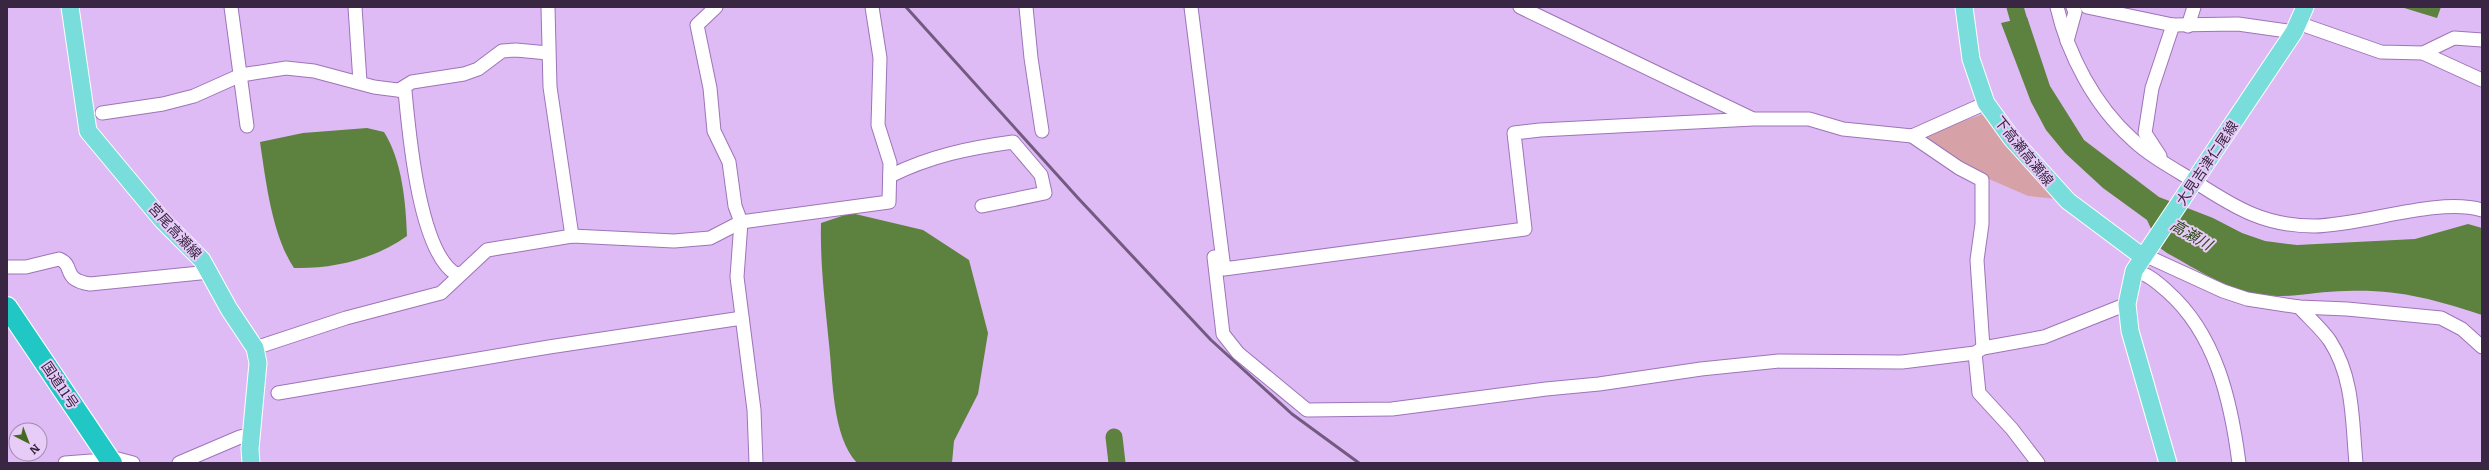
<svg xmlns="http://www.w3.org/2000/svg" width="2489" height="470" viewBox="0 0 2489 470" font-family="Literata,'Noto Sans JP',serif">
	<rect width="100%" height="100%" fill="#dfbbf5"/>
	<path fill="#d7a2a7" d="M1989,112L2057,199L2028,196L1982,176L1921,136Z"/>
	<g fill="#5d813e">
		<path d="M2401,7H2441L2437,18Z"/>
		<path d="M2027,17L2050,86L2084,140L2159,197L2213,218L2242,233L2265,241L2297,245L2415,239L2468,224L2482,228V315C2433,299 2398,289 2346,291C2317,291 2290,299 2261,295C2228,290 2196,269 2167,253L2160,248L2147,220L2103,188L2065,153L2046,130L2031,102L2001,23Z"/>
		<path d="M367,128L384,132C402,160 406,203 407,236C375,259 333,269 294,268C272,235 266,182 260,142L303,133Z"/>
		<path d="M851,213L923,230L969,260L988,333L978,394L954,441L952,463H857C832,436 833,379 829,344C825,302 820,265 821,223Z"/>
	</g>
	<g fill="none" stroke-linecap="round" stroke-linejoin="round">
		<g stroke="#5d813e" stroke-width="17">
			<path d="M2015,7L2025,42"/>
			<path d="M1114,437L1117,463"/>
		</g>
		<g stroke="#9e74b8" stroke-width="15">
			<g id="minor">
				<path d="M231,7L247,126"/>
				<path d="M355,7L360,82"/>
				<path d="M548,7L550,87L572,236"/>
				<path d="M716,7L697,25L710,88L714,131L729,162L735,206L741,222L737,277L754,410L756,463"/>
				<path d="M1026,7L1031,58L1042,131"/>
				<path d="M1191,7L1224,269L1525,229L1514,133L1540,130L1753,119H1809L1843,129L1912,136L1986,103"/>
				<path d="M1520,7L1751,118"/>
				<path d="M2057,7C2068,55 2095,106 2132,139C2151,157 2176,170 2197,183C2237,209 2266,226 2314,226C2365,225 2437,197 2482,210"/>
				<path d="M2087,7L2173,25L2238,24L2294,32"/>
				<path d="M2298,23L2381,52L2423,53L2454,38L2482,40"/>
				<path d="M2188,26L2194,7"/>
				<path d="M2067,41L2075,12L2073,7"/>
				<path d="M2423,53L2482,80"/>
				<path d="M399,90L412,82L464,74L478,69L502,51L516,50L548,53"/>
				<path d="M102,113L163,104L194,96L241,75L286,68L314,71L374,87L405,91C409,133 419,252 456,274L461,273"/>
				<path d="M1912,136L1959,168L1982,180V224L1977,260L1983,348"/>
				<path d="M2160,156L2145,133L2152,88L2173,25"/>
				<path d="M890,176C930,156 969,148 1013,142L1041,175L1045,193L982,206"/>
				<path d="M1214,257L1223,334L1238,353L1307,410L1392,409L1546,389L1599,384L1701,369L1779,361L1902,362L1975,353L1983,348L2044,337L2127,304"/>
				<path d="M2143,257L2151,258L2223,291L2247,299L2299,307L2347,309L2441,318L2462,329L2482,347"/>
				<path d="M7,267H26L59,259C76,266 60,279 90,284L210,272"/>
				<path d="M2134,271C2147,273 2158,283 2167,291C2216,334 2231,401 2239,463"/>
				<path d="M2299,307C2309,318 2322,329 2330,341C2354,378 2352,422 2356,463"/>
				<path d="M255,348L346,318L441,293L487,250L572,236L674,241L710,238L741,222L889,202L890,163L878,125L880,58L872,7"/>
				<path d="M1975,353L1979,393L2012,429L2038,463"/>
				<path d="M278,393L549,347L742,318"/>
				<path d="M65,463L118,459L133,463"/>
				<path d="M179,463L240,437L252,434"/>
			</g>
		</g>
		<g stroke="#fff" stroke-width="19">
			<g id="major">
				<path d="M70,7L88,131L163,221L202,260L229,309L255,348L258,363L250,449L251,463"/>
				<path d="M1964,7L1971,59L1986,103L2012,139L2068,201L2143,257"/>
				<path d="M2168,463L2130,331L2127,304L2134,271L2294,32L2305,7"/>
			</g>
		</g>
		<g stroke="#fff" stroke-width="22">
			<path id="highway" d="M7,307L112,463"/>
		</g>
		<use href="#minor" stroke="#fff" stroke-width="13"/>
		<use href="#major" stroke="#79dddc" stroke-width="17"/>
		<use href="#highway" stroke="#20c7c4" stroke-width="20"/>
		<path stroke="#725a80" stroke-width="3" d="M906,7L1078,198L1211,340L1292,414L1359,463"/>
	</g>
	<g text-anchor="middle" stroke-width="4" stroke-linejoin="round" paint-order="stroke">
		<g font-size="14" fill="#382642" stroke="#e7ccf8">
			<text transform="translate(2024 151) rotate(51)" y="5">下高瀬高瀬線</text>
			<text transform="translate(2207 163) rotate(-56)" y="5">大見吉津仁尾線</text>
			<text transform="translate(175 231) rotate(47)" y="5">宮尾高瀬線</text>
			<text transform="translate(60 385) rotate(56)" y="5">国道11号</text>
		</g>
		<g font-size="15" font-style="italic" fill="#2b4413" stroke="#e7ccf8">
			<text transform="translate(2191 235) rotate(30)" y="5">高瀬川</text>
		</g>
	</g>
	<rect width="2489" height="470" fill="none" stroke="#382642" stroke-width="16"/>
	<g transform="translate(28 442) rotate(138)"><circle r="19" fill="#e7ccf8" stroke="#a18aaf"/>
	<path d="M0-3L7 15L0 10L-7 15Z" fill="#446922"/>
	<text y="-6" font-size="11" font-weight="bold" text-anchor="middle" fill="#382642">N</text>
	</g>
</svg>
